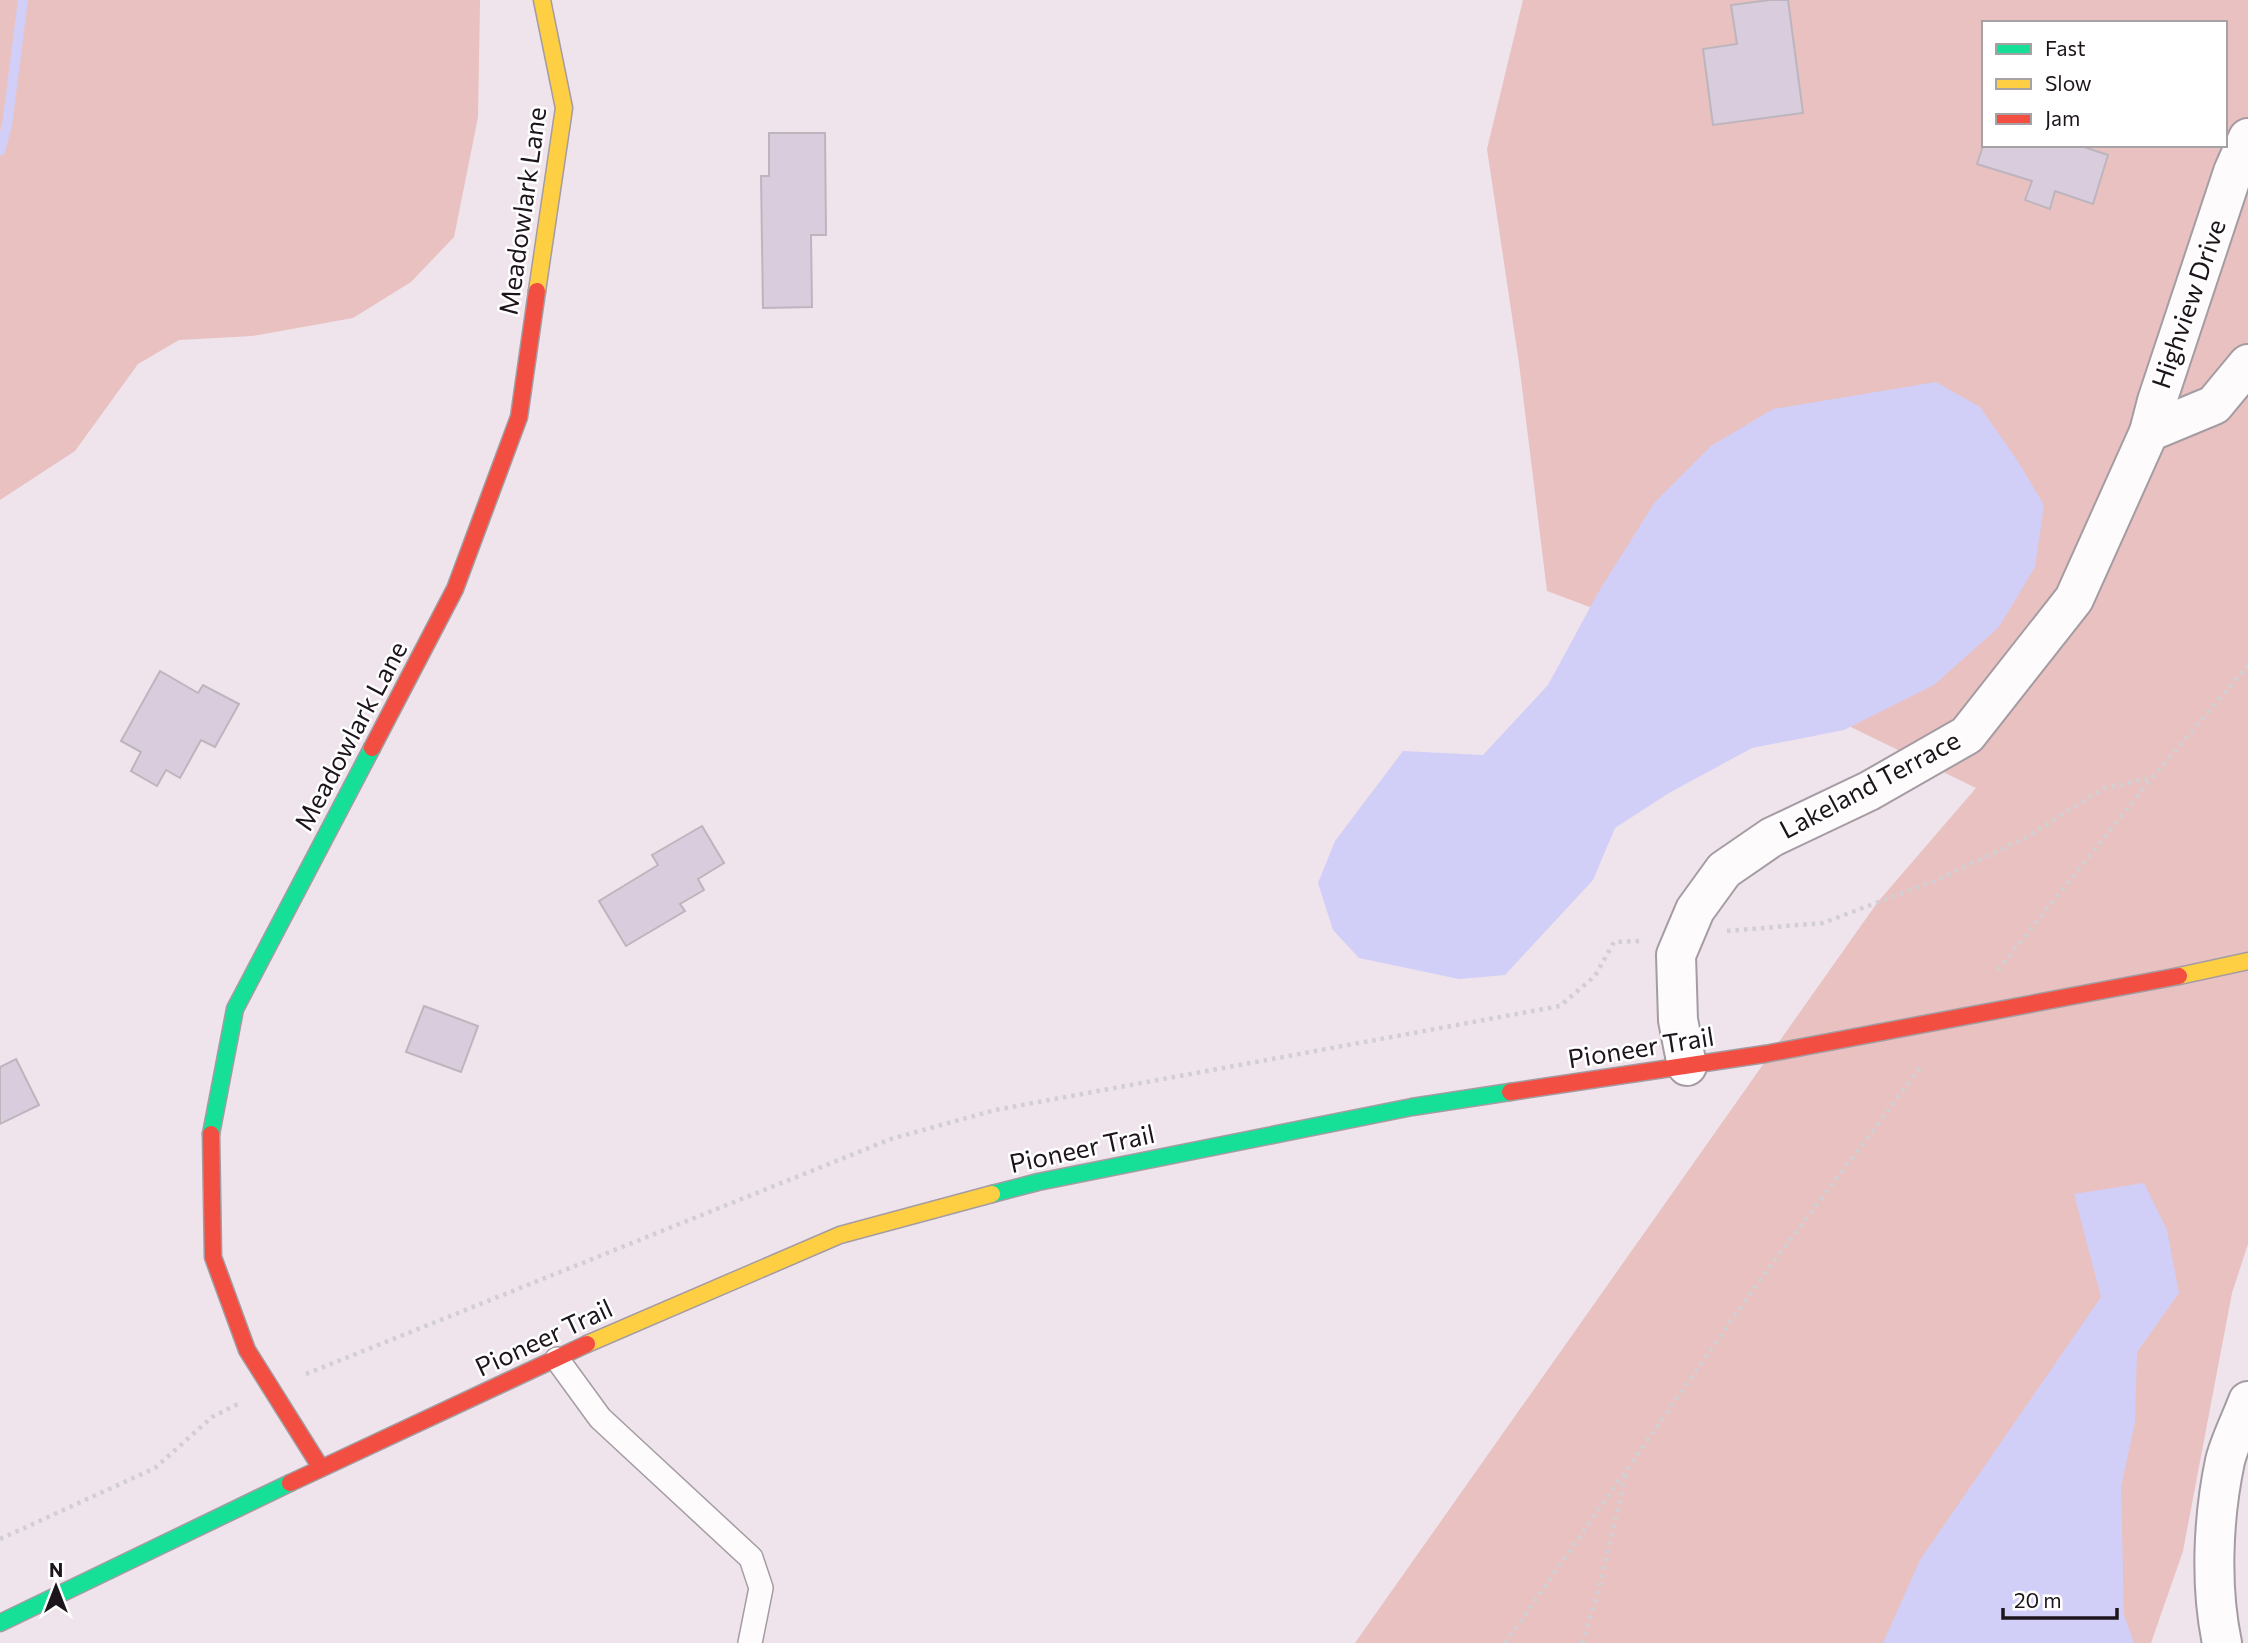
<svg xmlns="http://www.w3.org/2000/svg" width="2248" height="1643" viewBox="0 0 2248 1643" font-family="Commissioner,sans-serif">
	<rect width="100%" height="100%" fill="#efe3ec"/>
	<g fill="#e8c1c0" fill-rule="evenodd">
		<path d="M0,0H480L478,117L454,237L411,282L353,318L252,336L179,340L138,364L75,451L0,500Z"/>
		<path d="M1523,0H2248V1244L2232,1293L2183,1551L2151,1643H1355L1877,903L1976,788L1654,631L1547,591L1519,363L1487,149ZM1984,23H2225V145H1984Z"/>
	</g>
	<g fill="#d1cff7">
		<path d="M1936,382L1980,407L2017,460L2044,505L2035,567L1999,627L1934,685L1844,730L1752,748L1669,793L1615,828L1593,880L1505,975L1459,979L1359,958L1333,930L1318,883L1335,841L1403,751L1483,755L1548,685L1599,591L1655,502L1711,446L1773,409Z"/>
		<path d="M2144,1183L2167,1230L2179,1293L2137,1352L2135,1422L2121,1487L2124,1615L2134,1643H1883L1920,1560L2101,1297L2074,1194Z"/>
	</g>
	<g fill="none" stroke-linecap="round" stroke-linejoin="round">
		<path stroke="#d1cff7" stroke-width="10" d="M0,151L7,125L23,0"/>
	</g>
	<g fill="#d9cddd" stroke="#bdb5be" stroke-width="2">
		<path d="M1770,0H1788L1803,113L1713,125L1703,49L1737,44L1731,5Z"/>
		<path d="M769,133H825L826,235H811L812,307L763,308L761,176H769Z"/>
		<path d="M1984,143V145H2078L2108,155L2093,204L2055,191L2050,209L2025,200L2032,181L1977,164Z"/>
		<path d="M160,671L198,693L203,685L239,704L215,747L201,740L180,778L166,770L157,786L131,771L141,752L121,741Z"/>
		<path d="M702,826L724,863L698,879L704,890L680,904L685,911L626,946L599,901L658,865L652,855Z"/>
		<path d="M424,1006L478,1026L461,1072L406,1052Z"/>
		<path d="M16,1059L39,1105L0,1124V1067Z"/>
	</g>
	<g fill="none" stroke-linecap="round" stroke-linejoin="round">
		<g stroke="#a49ca2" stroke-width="26">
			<path id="lane" d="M557,1359L600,1418L751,1558L761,1588L750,1643"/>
		</g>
		<g stroke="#a49ca2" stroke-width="42">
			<g id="street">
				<path d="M2149,432L2157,401L2233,172L2248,138"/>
				<path d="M1687,1066L1678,1020L1676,955L1695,910L1724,870L1772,837L1869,791L1967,735L2074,599L2149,432L2214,405L2248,364"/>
				<path d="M2222,1643C2210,1586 2213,1518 2225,1461C2230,1441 2241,1420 2248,1401"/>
			</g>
		</g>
		<g stroke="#a49ca2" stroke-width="19">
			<g id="fast">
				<path d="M211,1134L235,1009L372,748"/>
				<path d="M992,1194L1038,1182L1412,1107L1510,1092"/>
				<path d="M0,1623L290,1483"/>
			</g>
		</g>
		<g stroke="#a49ca2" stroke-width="19">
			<g id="slow">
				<path d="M537,291L564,108L542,0"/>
				<path d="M2179,976L2248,961"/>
				<path d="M587,1344L840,1235L992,1194"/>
			</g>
		</g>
		<g stroke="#a49ca2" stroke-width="19">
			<g id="jam">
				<path d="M372,748L455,589L519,417L537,291"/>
				<path d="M1510,1092L1765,1054"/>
				<path d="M211,1134L213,1257L247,1350L321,1468"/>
				<path d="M290,1483L587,1344"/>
			</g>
		</g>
		<g stroke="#d2cfd2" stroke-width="4.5" stroke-dasharray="3.5 5" stroke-linecap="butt">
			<path d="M1727,931L1823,923L1937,880L2025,838L2104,788L2152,778"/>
			<path d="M1998,970L2152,778L2248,665"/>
			<path d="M306,1374L891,1139L995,1110L1560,1006L1595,976L1614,942L1640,941"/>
			<path d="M0,1539L155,1468L212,1417L238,1404"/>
			<path d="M1505,1643L1757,1284L1923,1064"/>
			<path d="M1582,1643L1599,1589L1626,1474"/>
		</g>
		<use href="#lane" stroke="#fdfbfc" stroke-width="23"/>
		<use href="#street" stroke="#fdfbfc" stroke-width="38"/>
		<use href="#fast" stroke="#16e098" stroke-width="16"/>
		<use href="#slow" stroke="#ffcf43" stroke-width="16"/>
		<use href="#jam" stroke="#f24e42" stroke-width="16"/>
		<g stroke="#a49ca2" stroke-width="19" stroke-linecap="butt">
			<path id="jam-bridge" d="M1765,1054L2179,976"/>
		</g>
		<use href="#jam-bridge" stroke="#f24e42" stroke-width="16"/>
	</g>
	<g text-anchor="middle" stroke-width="5" stroke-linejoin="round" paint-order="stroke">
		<g font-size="26" fill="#1d151b" stroke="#fff">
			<text transform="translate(523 211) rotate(-82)" y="9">Meadowlark Lane</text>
			<text transform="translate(2189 304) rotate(-71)" y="9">Highview Drive</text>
			<text transform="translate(351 736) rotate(-62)" y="9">Meadowlark Lane</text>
			<text transform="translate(1870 785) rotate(-28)" y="9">Lakeland Terrace</text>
			<text transform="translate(1641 1048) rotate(-9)" y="9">Pioneer Trail</text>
			<text transform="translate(1082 1149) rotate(-12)" y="9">Pioneer Trail</text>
			<text transform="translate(544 1338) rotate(-25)" y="9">Pioneer Trail</text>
		</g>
	</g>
	<rect x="1982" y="21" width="245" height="126" fill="#ffffff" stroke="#a5a1a4" stroke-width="2"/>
	<rect x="1996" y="44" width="35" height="10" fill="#16e098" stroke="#a5a1a4" stroke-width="2"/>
	<text x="2045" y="56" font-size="21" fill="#1d151b">Fast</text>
	<rect x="1996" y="79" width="35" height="10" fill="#ffcf43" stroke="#a5a1a4" stroke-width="2"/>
	<text x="2045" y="91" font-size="21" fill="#1d151b">Slow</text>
	<rect x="1996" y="114" width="35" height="10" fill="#f24e42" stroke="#a5a1a4" stroke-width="2"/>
	<text x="2045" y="126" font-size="21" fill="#1d151b">Jam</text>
	<g transform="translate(56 1587)" stroke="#ffffff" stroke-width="5" paint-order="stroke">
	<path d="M0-5L12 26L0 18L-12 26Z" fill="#1d151b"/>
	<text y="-10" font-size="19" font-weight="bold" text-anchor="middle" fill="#1d151b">N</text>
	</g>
	<path d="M2003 1608v10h114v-10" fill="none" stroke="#1d151b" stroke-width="3.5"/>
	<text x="2014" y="1608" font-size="21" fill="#1d151b" stroke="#ffffff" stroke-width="5" paint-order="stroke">20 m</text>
</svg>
